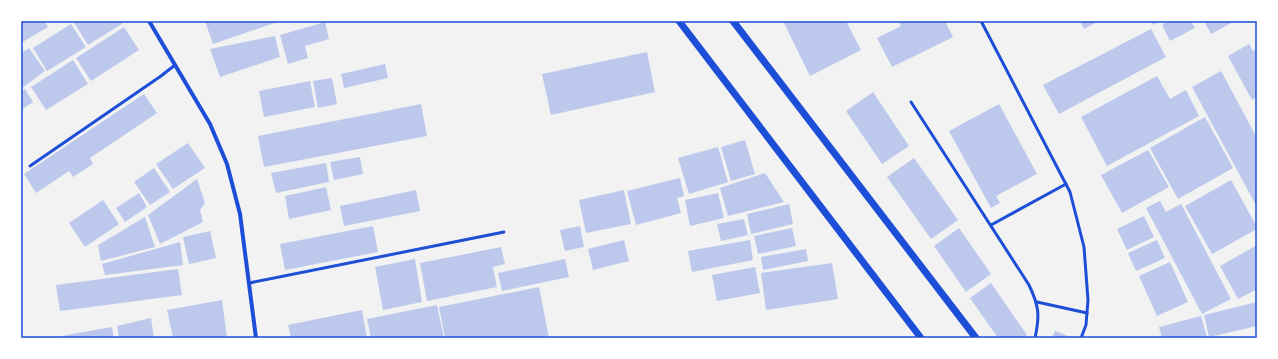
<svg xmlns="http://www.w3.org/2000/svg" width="1278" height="359" viewBox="0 0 1278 359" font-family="'Roboto Condensed',sans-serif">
	<rect width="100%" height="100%" fill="#f2f2f2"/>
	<g fill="#bdc9ec">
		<path d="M21,21H44L48,27L21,43Z"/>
		<path d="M73,21H120L122,24L88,45Z"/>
		<path d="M205,21H280L213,44Z"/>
		<path d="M783,21H846L861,50L810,76Z"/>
		<path d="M899,21H945L953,37L892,67L877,38L901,26Z"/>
		<path d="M1080,21H1099L1084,29Z"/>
		<path d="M1151,21H1160L1153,25Z"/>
		<path d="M1169,21H1191L1195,28L1170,41L1162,25Z"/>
		<path d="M1204,21H1235L1211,34Z"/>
		<path d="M325,22L329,39L305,46L308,58L288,64L280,35Z"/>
		<path d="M71,24L86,47L47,71L33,48Z"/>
		<path d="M124,27L139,50L91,81L76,58Z"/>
		<path d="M1151,29L1166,57L1059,114L1043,85Z"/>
		<path d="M275,36L280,57L220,77L210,49Z"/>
		<path d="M1249,44L1253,51L1257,49V97L1252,100L1228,56Z"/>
		<path d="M29,48L45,71L22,88L21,86V53Z"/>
		<path d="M647,52L655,92L551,115L542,74Z"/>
		<path d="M73,60L88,84L46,110L31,87Z"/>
		<path d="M385,64L388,78L344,88L341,74Z"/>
		<path d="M1221,71L1257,138V207L1192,87Z"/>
		<path d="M1157,76L1170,99L1186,90L1199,116L1107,166L1081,117Z"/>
		<path d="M332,78L337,104L318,108L313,81Z"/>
		<path d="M310,81L315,107L264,117L259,91Z"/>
		<path d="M25,89L33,102L21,110V91Z"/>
		<path d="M873,92L909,146L882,164L846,111Z"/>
		<path d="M144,94L157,113L90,158L93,164L73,177L69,171L36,193L24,174Z"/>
		<path d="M421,104L427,136L264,167L258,136Z"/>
		<path d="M999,104L1037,174L996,196L1000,203L991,208L949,131Z"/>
		<path d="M1205,117L1233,168L1178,199L1150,148Z"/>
		<path d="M745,140L755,174L731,181L721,147Z"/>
		<path d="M188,143L205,168L173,189L156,164Z"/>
		<path d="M718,147L728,182L689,194L678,158Z"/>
		<path d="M1148,150L1169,187L1122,213L1101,175Z"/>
		<path d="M360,157L363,174L334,180L330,162Z"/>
		<path d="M914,158L958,220L931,239L887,177Z"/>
		<path d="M326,163L329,182L276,193L271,173Z"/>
		<path d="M154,168L170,192L150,205L134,182Z"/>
		<path d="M765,173L784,202L728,216L720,188Z"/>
		<path d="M680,178L684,196L677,198L681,213L636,225L627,191Z"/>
		<path d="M197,179L205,203L200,210L203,222L160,244L148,215Z"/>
		<path d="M1231,180L1257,227V229L1212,254L1185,206Z"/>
		<path d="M326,187L331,210L289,219L285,196Z"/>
		<path d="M416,190L420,211L344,226L340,206Z"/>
		<path d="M624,190L631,224L586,233L579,200Z"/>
		<path d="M139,193L147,207L125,222L116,208Z"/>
		<path d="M718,193L724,218L690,226L685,200Z"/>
		<path d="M103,200L119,224L85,247L69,223Z"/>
		<path d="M1160,201L1166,212L1181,204L1231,299L1202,314L1146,208Z"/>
		<path d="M789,204L793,224L751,234L747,214Z"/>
		<path d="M1144,216L1154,237L1127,250L1117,229Z"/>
		<path d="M145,217L155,247L101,261L98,245Z"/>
		<path d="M744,219L748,235L721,241L717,224Z"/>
		<path d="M373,226L378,252L285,270L280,244Z"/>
		<path d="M580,226L584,247L565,251L560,230Z"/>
		<path d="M792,228L796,246L758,254L754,236Z"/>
		<path d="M959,228L991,274L966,292L934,246Z"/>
		<path d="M210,231L216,258L189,264L183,237Z"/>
		<path d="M624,240L629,261L593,270L588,249Z"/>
		<path d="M750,240L753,260L692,272L688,251Z"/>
		<path d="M1157,240L1165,258L1136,271L1128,253Z"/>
		<path d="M180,242L183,265L105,275L102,264Z"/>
		<path d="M1257,245V289L1238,299L1220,266Z"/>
		<path d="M501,247L505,264L493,267L497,287L427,301L420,263Z"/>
		<path d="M806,249L808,261L763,270L761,257Z"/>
		<path d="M415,259L422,302L383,310L375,267Z"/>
		<path d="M565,259L569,277L502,291L498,273Z"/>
		<path d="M1170,262L1188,302L1157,316L1139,276Z"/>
		<path d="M832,263L838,299L766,310L761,273Z"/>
		<path d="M755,267L760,293L717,301L712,275Z"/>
		<path d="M178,269L182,295L60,311L56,285Z"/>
		<path d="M991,283L1027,335L1023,338H998L970,298Z"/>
		<path d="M539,287L549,338H445L439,307Z"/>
		<path d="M222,300L227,338H173L167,310Z"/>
		<path d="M1257,302V326L1209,337L1204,315Z"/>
		<path d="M437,305L444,338H371L367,319Z"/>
		<path d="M362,310L367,338H291L288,325Z"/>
		<path d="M1201,316L1207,337L1201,338H1162L1159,327Z"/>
		<path d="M151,318L154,338H119L117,326Z"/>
		<path d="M112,327L114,338H53L72,334Z"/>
		<path d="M1055,331L1073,338H1052Z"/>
	</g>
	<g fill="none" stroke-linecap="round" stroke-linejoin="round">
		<g stroke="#1d4ed8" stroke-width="3">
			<path d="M981,21L1070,192L1084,247L1088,300L1086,325L1081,338"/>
			<path d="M911,102L1029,285C1039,306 1040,315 1035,338"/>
			<path d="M30,166L161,76L175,65"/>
			<path d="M991,225L1066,184"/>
			<path d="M249,283L504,232"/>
			<path d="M1037,302L1087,313"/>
		</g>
		<path stroke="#1d4ed8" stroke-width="4" d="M149,21L210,124L227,164L240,214L256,338"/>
		<g stroke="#1d4ed8" stroke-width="7">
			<path d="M679,21L921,338"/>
			<path d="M733,21L976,338"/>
		</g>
	</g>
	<rect width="1278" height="359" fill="none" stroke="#ffffff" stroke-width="44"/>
	<rect x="22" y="22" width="1234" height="315" fill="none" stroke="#1d4ed8" stroke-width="1.5"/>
</svg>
